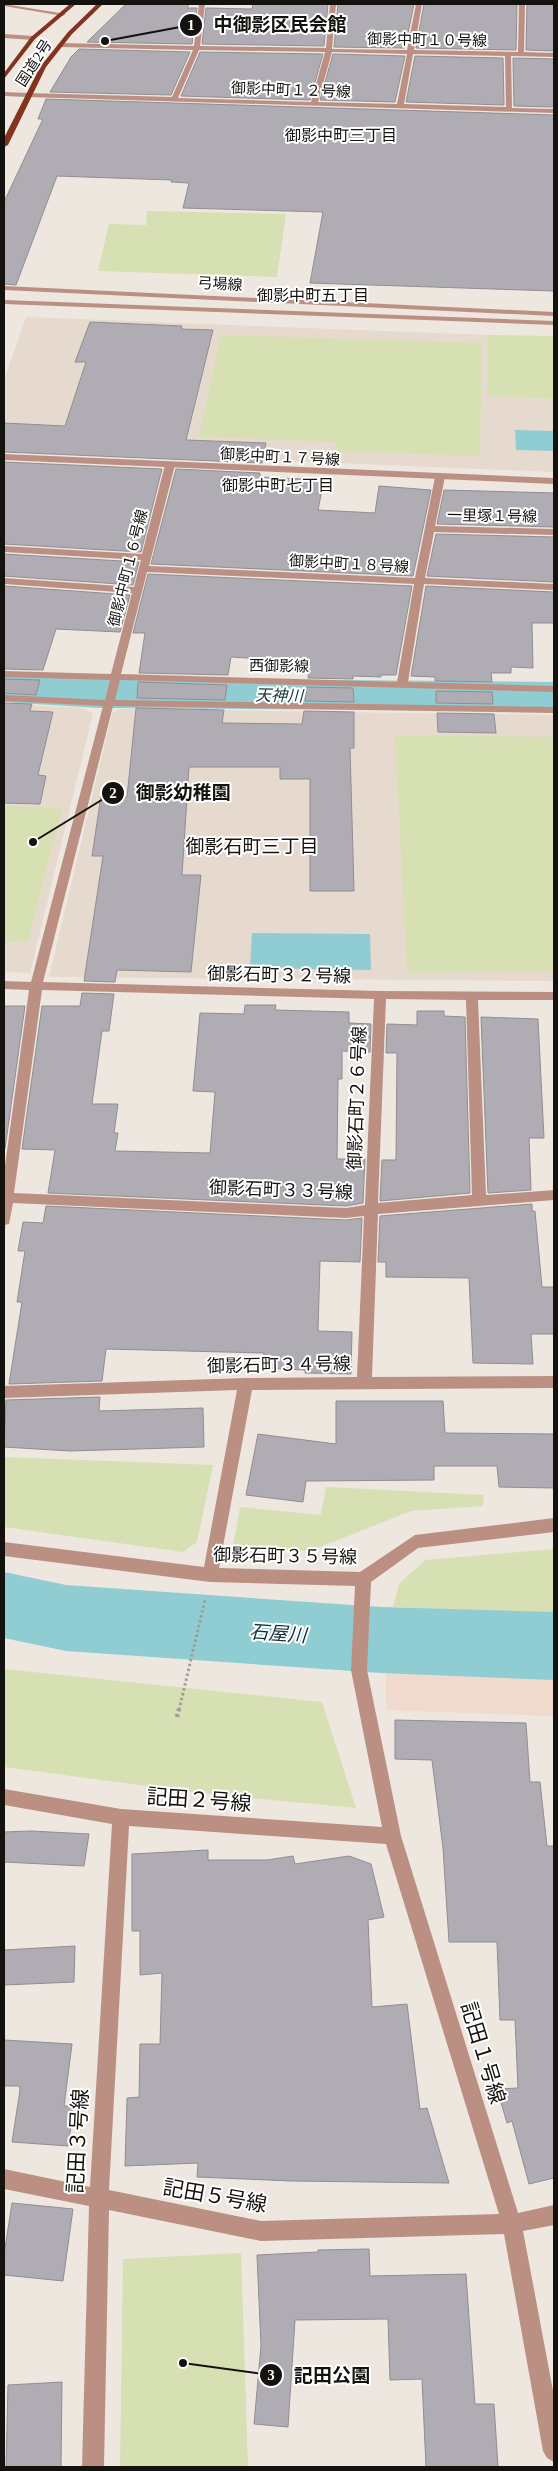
<svg xmlns="http://www.w3.org/2000/svg" width="558" height="2471" viewBox="0 0 558 2471" font-family="'Times New Roman','Noto Sans JP',serif">
	<rect width="100%" height="100%" fill="#ede7e0"/>
	<path fill="#f0d9cd" d="M386,1672H554V1720L553,1716L386,1710Z"/>
	<g fill="#e6dace">
		<path d="M26,317L488,335L487,396L554,399V472L4,449V380Z"/>
		<path d="M4,704L82,708L93,713L30,973L4,972Z"/>
		<path d="M121,709L554,715V981L49,977L112,713Z"/>
	</g>
	<g fill="#d6e0b3">
		<path d="M147,211L286,214L277,277L98,271L109,224L146,225Z"/>
		<path d="M221,335L482,343L480,456L335,451L336,442L199,437Z"/>
		<path d="M488,335L554,336V399L487,396Z"/>
		<path d="M395,735L554,737V971L407,973Z"/>
		<path d="M4,806L62,808L28,941L4,942Z"/>
		<path d="M4,1457L213,1465L197,1542L183,1552L4,1527Z"/>
		<path d="M326,1487L484,1495L483,1506L411,1511L310,1551L233,1547L240,1507L321,1515Z"/>
		<path d="M554,1549V1614L393,1607L399,1584L425,1560Z"/>
		<path d="M4,1669L322,1702L356,1808L200,1793L4,1767Z"/>
		<path d="M241,2253L248,2467H120L123,2259Z"/>
	</g>
	<g fill="#8fcdd3">
		<path d="M515,430L554,431V451L516,450Z"/>
		<path d="M252,933L370,934L371,970L250,968Z"/>
	</g>
	<g fill="none" stroke-linecap="round" stroke-linejoin="round">
		<g fill="#8fcdd3" fill-rule="evenodd">
			<path d="M4,674L99,678L554,682V711L99,708L4,702Z"/>
			<path d="M4,1572L66,1585L381,1607L554,1612V1680L381,1673L66,1651L4,1638Z"/>
		</g>
	</g>
	<g fill="#afacb3" stroke="#908d94">
		<path d="M126,4H189L187,8H197L192,44L87,42Z"/>
		<path d="M253,4H328L324,46L202,44L206,8L252,9Z"/>
		<path d="M338,4H414L405,48L334,47Z"/>
		<path d="M424,4H517L516,50L416,48Z"/>
		<path d="M527,4H554V51L526,50Z"/>
		<path d="M79,49L190,52L171,95L50,92L71,57Z"/>
		<path d="M200,52L323,54L310,100L181,96Z"/>
		<path d="M333,54L405,56L395,102L320,100Z"/>
		<path d="M415,56L503,58L504,105L406,102Z"/>
		<path d="M513,58L554,59V107L514,106Z"/>
		<path d="M46,99L554,115V291L310,283L323,212L183,208L189,183L171,182L172,180L57,176L16,285L4,284V202L43,119H38Z"/>
		<path d="M90,322L182,326L181,329L213,330L186,440L266,443L262,463L4,452V423L65,426L86,362H75Z"/>
		<path d="M4,462L162,469L141,552L4,544Z"/>
		<path d="M176,469L260,473V477L324,480L318,510L375,513L379,486L431,490L413,576L151,564Z"/>
		<path d="M444,490L554,493V527L437,524Z"/>
		<path d="M436,534L554,537V582L427,576Z"/>
		<path d="M4,554L139,562L133,585L4,576Z"/>
		<path d="M148,574L412,586L396,675H381V677L353,676V679L308,678L310,662L231,657L228,675L139,673L145,633H133Z"/>
		<path d="M4,586L130,595L120,632L56,629L43,670L4,669Z"/>
		<path d="M426,586L554,592V623H532L533,668L511,667V673H491L492,682L435,681V677L411,676Z"/>
		<path d="M4,679L40,680L36,695L4,693Z"/>
		<path d="M138,682L227,685L225,700L137,698Z"/>
		<path d="M307,687L353,688L354,702L305,701Z"/>
		<path d="M436,691L492,692L493,704L436,703Z"/>
		<path d="M4,703L32,704L30,711L53,712L38,775L46,776L40,804L4,803Z"/>
		<path d="M136,708L224,710L222,723L302,724L304,711L354,712V748H350L354,891H310V779H280V767H189L182,875H201L191,972L117,970L115,982L84,981L103,856H92L101,796L127,797Z"/>
		<path d="M437,713L494,714L496,733L438,732Z"/>
		<path d="M82,993L114,994L109,1031H102L92,1104H118L114,1133H118L115,1151L210,1153L215,1092L193,1091L200,1013L244,1014L245,1005H276L275,1010L349,1012V1023L371,1024L370,1052L342,1051V1079H338L337,1159H365L363,1203L346,1206L48,1193L55,1150L22,1149L42,1006H80Z"/>
		<path d="M4,1006H25L5,1149H4Z"/>
		<path d="M417,1011H444V1016L465,1017L470,1193L380,1201L382,1160H396L397,1053H386L387,1024L417,1025Z"/>
		<path d="M481,1017L538,1019L544,1138H529L531,1190L488,1193Z"/>
		<path d="M532,1204V1211H535L542,1287H554V1334H531L533,1364L473,1363L469,1278L386,1277V1262H378L380,1216Z"/>
		<path d="M46,1206L346,1220L362,1218L360,1262L320,1261L318,1331L352,1332L351,1374L305,1373V1370L263,1368L264,1353L106,1349L102,1381L9,1384L22,1302H17L25,1251H18L23,1222L43,1223Z"/>
		<path d="M100,1397L99,1411L203,1408L204,1447L70,1451L4,1447L6,1400Z"/>
		<path d="M336,1401H443L445,1433L554,1434V1488L499,1487L497,1466H434V1480L306,1481L303,1502L246,1495L258,1434L336,1444Z"/>
		<path d="M395,1720L526,1723L530,1782H540L547,1846H554V2178L529,2184L512,2121L507,2123L497,2089L518,2088L515,2020H500L497,1942H449L443,1848L432,1760L395,1759Z"/>
		<path d="M31,1831L89,1834L84,1866L4,1862V1832Z"/>
		<path d="M208,1850V1860H267L293,1856L295,1864L349,1856L371,1864L384,1917L368,1920L372,2007L407,2004L420,2109L427,2108L449,2183L291,2181L197,2177L198,2163L125,2166L127,2098L139,2097L140,2044H160L162,1973L140,1975V1931H132V1854Z"/>
		<path d="M75,1946L74,1982L4,1985V1950Z"/>
		<path d="M4,2040L72,2044L64,2106H74L68,2146L12,2142L20,2090L19,2086H4Z"/>
		<path d="M12,2203L73,2209L63,2281L4,2275V2255Z"/>
		<path d="M369,2249L370,2276L466,2274L475,2404H494L498,2467H426L422,2379L390,2380L388,2319L295,2320L288,2427L254,2424L261,2346L257,2255L318,2252V2250Z"/>
		<path d="M62,2382L61,2467H6L8,2385Z"/>
	</g>
	<g fill="none" stroke-linecap="round" stroke-linejoin="round">
		<path stroke="#a19d97" stroke-width="3" stroke-dasharray="2.5 2.5" stroke-linecap="butt" d="M179,1710L205,1600"/>
		<path stroke="#a19d97" stroke-width="4.5" stroke-dasharray="3 3" stroke-linecap="butt" d="M177,1717L179,1709"/>
		<g fill="#bb9083" fill-rule="evenodd">
			<path d="M4,4L66,14L63,16L4,6Z"/>
			<path d="M199,4H205L200,46L326,48L330,4H336L332,49L407,50L416,4H422L414,50L518,52L519,4H525L524,52L554,53V57L511,56L512,108L554,109V113L28,97L25,95L28,93L172,97L193,50L60,47L57,45L60,43L194,46ZM199,50L325,52L311,102L178,98ZM332,52L407,54L397,104L318,102ZM413,54L505,56L506,107L404,104Z"/>
			<path d="M4,34L33,36L36,38L33,40L4,38Z"/>
			<path d="M170,462L175,465L149,566L415,578L435,477L440,474L445,477L435,526L554,529V535L434,532L425,578L554,584V590L424,584L408,682L554,686V692L120,680L115,700L554,707V713L113,706L43,982L380,991L554,992V1000H478L486,1195L554,1190V1200L378,1214L372,1377L554,1376V1388L252,1390L219,1568L360,1572L415,1535L554,1518V1532L418,1548L371,1582L367,1670L401,1836L518,2213L554,2205V2225L523,2231L554,2396V2462L547,2458L543,2451L504,2234L261,2241L109,2210L104,2467H82L89,2206L4,2189V2169L90,2187L112,1824L4,1805V1789L121,1809L382,1827L351,1670L355,1586L210,1582L4,1556V1542L204,1567L237,1390L4,1398V1386L246,1378L357,1377L364,1216L346,1218L13,1203L9,1224L4,1225V1173L29,990L4,989V981L31,982L103,706L4,701V695L105,700L110,680L4,677V671L111,674L132,593L4,584V578L134,587L141,560L4,552V546L142,554L165,465ZM147,572L414,584L397,682L121,674ZM42,990L374,999L365,1205L346,1208L14,1193ZM386,999L466,1000L472,1195L378,1203ZM129,1826L386,1844L499,2214L261,2221L109,2190Z"/>
		</g>
		<g fill="#bb9083" fill-rule="evenodd">
			<path d="M4,92L28,93L31,95L28,97L4,96Z"/>
			<path d="M4,286L554,312V316L4,290Z"/>
			<path d="M4,300L554,321V325L4,304Z"/>
			<path d="M4,454L554,478V484L4,460Z"/>
		</g>
		<g fill="#84341e" fill-rule="evenodd">
			<path d="M70,4H76L35,39L4,79V73L31,37Z"/>
			<path d="M97,4H103L72,34L46,67L8,145L4,147V138L40,67L68,32Z"/>
		</g>
	</g>
	<g text-anchor="middle" stroke-width="4" stroke-linejoin="round" paint-order="stroke">
		<g font-size="15" fill="#14120f" stroke="#fff">
			<text transform="translate(427 40) rotate(1)" y="5">御影中町１０号線</text>
			<text transform="translate(34 63) rotate(-57)" y="5">国道2号</text>
			<text transform="translate(291 90) rotate(2)" y="5">御影中町１２号線</text>
			<text transform="translate(220 284) rotate(3)" y="5">弓場線</text>
			<text transform="translate(280 457) rotate(3)" y="5">御影中町１７号線</text>
			<text transform="translate(492 516) rotate(1)" y="5">一里塚１号線</text>
			<text transform="translate(349 564) rotate(3)" y="5">御影中町１８号線</text>
			<text transform="translate(128 568) rotate(-76)" y="5">御影中町１６号線</text>
			<text transform="translate(279 666) rotate(1)" y="5">西御影線</text>
		</g>
		<g font-size="16" fill="#14120f" stroke="#fff">
			<text x="341" y="141">御影中町三丁目</text>
			<text x="313" y="301">御影中町五丁目</text>
			<text x="278" y="491">御影中町七丁目</text>
		</g>
		<g font-size="16" font-style="italic" fill="#133336" stroke="#fff">
			<text transform="translate(279 695) rotate(1)" y="6">天神川</text>
		</g>
		<g font-size="18" fill="#14120f" stroke="#fff">
			<text transform="translate(279 975) rotate(1)" y="6">御影石町３２号線</text>
			<text transform="translate(357 1098) rotate(-88)" y="6">御影石町２６号線</text>
			<text transform="translate(281 1190) rotate(2)" y="6">御影石町３３号線</text>
			<text transform="translate(279 1365) rotate(-1)" y="6">御影石町３４号線</text>
			<text transform="translate(285 1556) rotate(1)" y="6">御影石町３５号線</text>
		</g>
		<g font-size="19" fill="#14120f" stroke="#fff">
			<text x="252" y="853">御影石町三丁目</text>
		</g>
		<g font-size="19" font-style="italic" fill="#133336" stroke="#fff">
			<text transform="translate(278 1633) rotate(4)" y="7">石屋川</text>
		</g>
		<g font-size="21" fill="#14120f" stroke="#fff">
			<text transform="translate(199 1800) rotate(4)" y="7">記田２号線</text>
			<text transform="translate(483 2053) rotate(73)" y="7">記田１号線</text>
			<text transform="translate(78 2141) rotate(-87)" y="7">記田３号線</text>
			<text transform="translate(215 2196) rotate(10)" y="7">記田５号線</text>
		</g>
	</g>
	<path fill="none" stroke="#14120f" stroke-width="2" d="M105 41L191 25M33 842L113 793M183 2363L271 2375"/>
	<g fill="#14120f" stroke="#fff" stroke-width="2">
		<circle cx="105" cy="41" r="5"/>
		<circle cx="33" cy="842" r="5"/>
		<circle cx="183" cy="2363" r="5"/>
		<circle cx="191" cy="25" r="12"/>
		<circle cx="113" cy="793" r="12"/>
		<circle cx="271" cy="2375" r="12"/>
	</g>
	<g font-size="15" text-anchor="middle" font-weight="bold" fill="#fff">
		<text x="191" y="30">1</text>
		<text x="113" y="798">2</text>
		<text x="271" y="2380">3</text>
	</g>
	<g font-size="19" text-anchor="middle" font-weight="bold" fill="#14120f" stroke="#fff" stroke-width="4" stroke-linejoin="round" paint-order="stroke">
		<text x="280" y="31">中御影区民会館</text>
		<text x="183" y="799">御影幼稚園</text>
		<text x="332" y="2382">記田公園</text>
	</g>
	<rect width="558" height="2471" fill="none" stroke="#14120f" stroke-width="10"/>
</svg>
